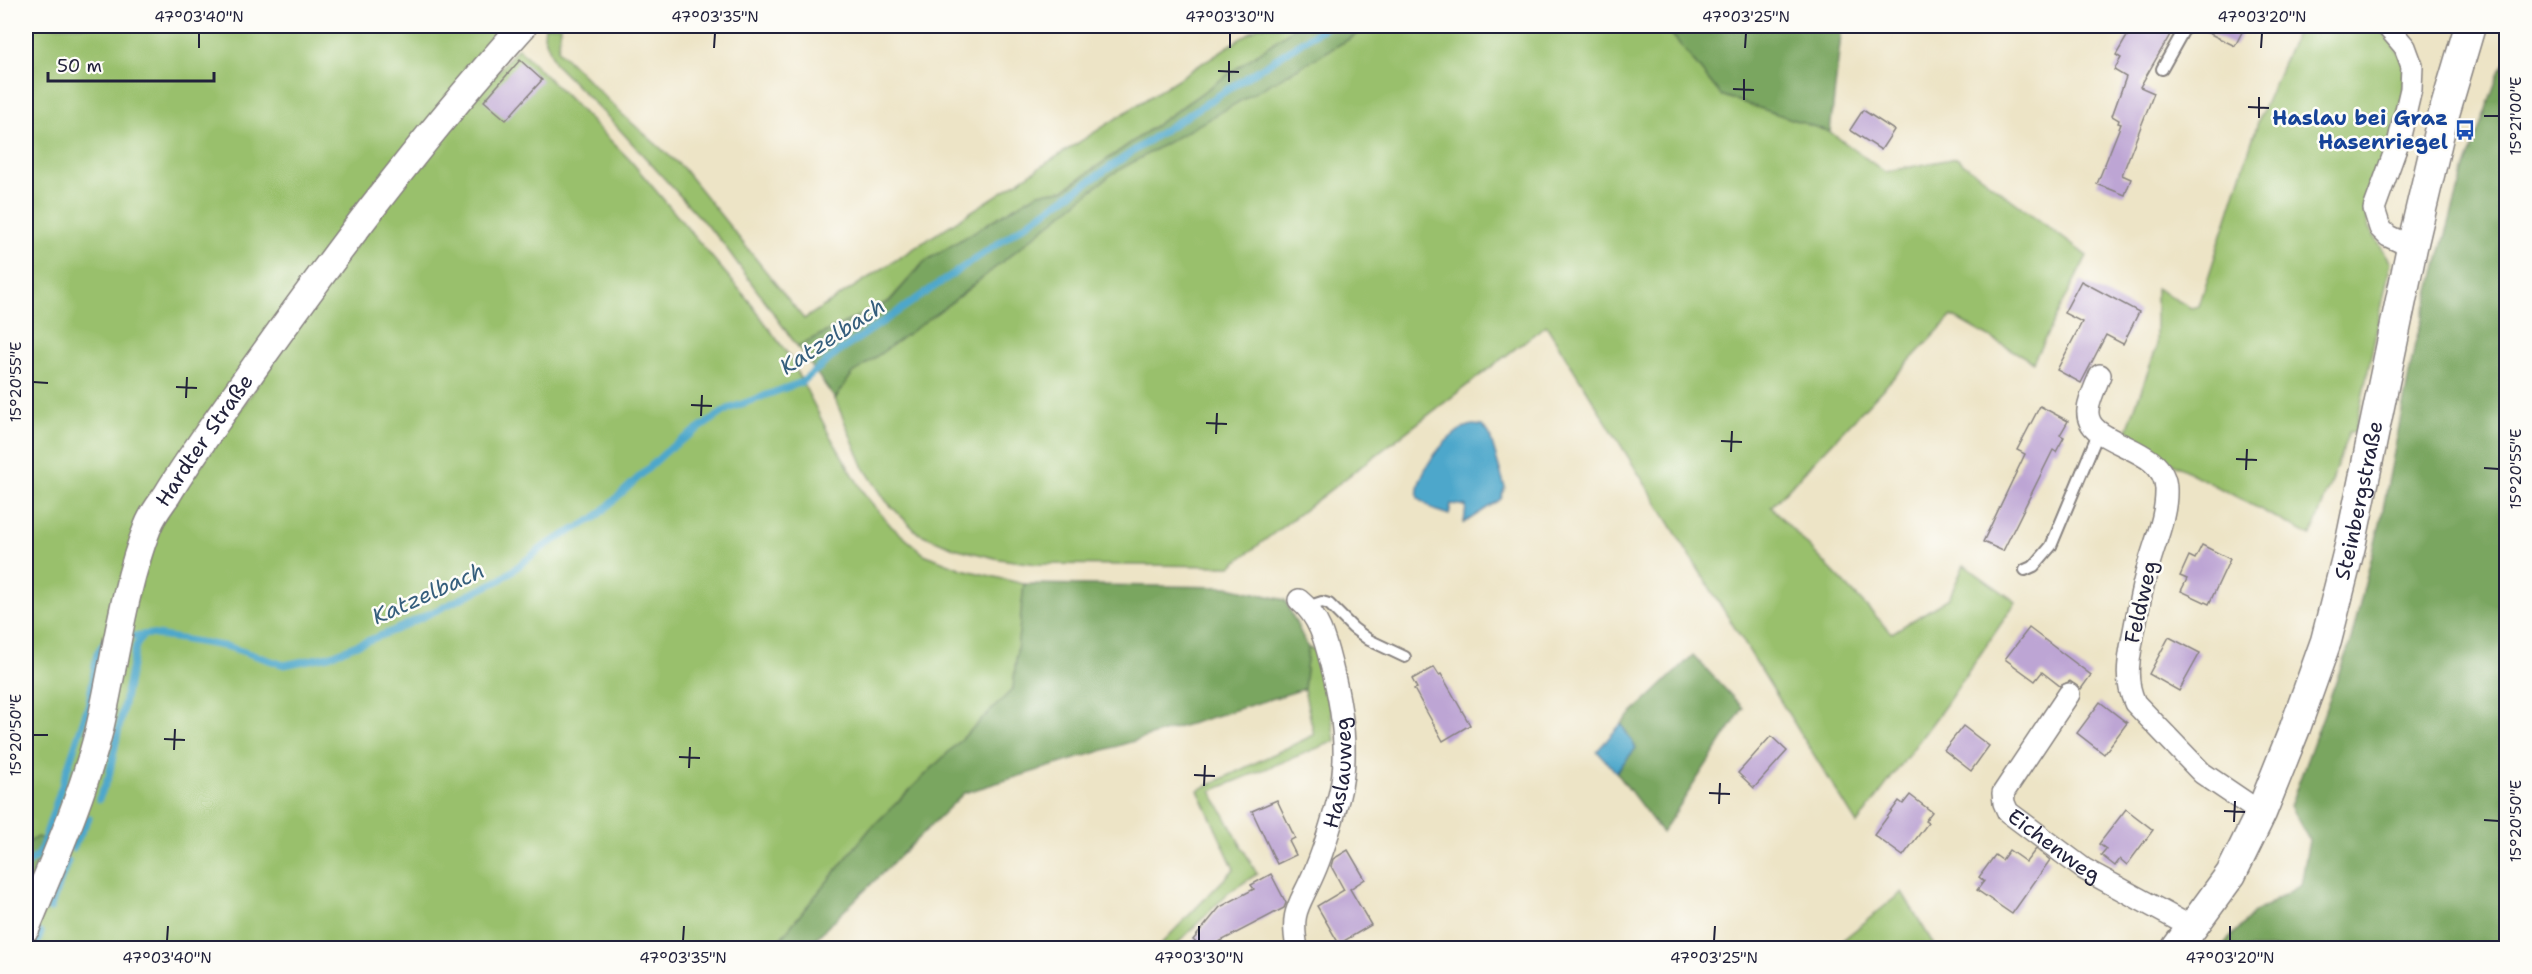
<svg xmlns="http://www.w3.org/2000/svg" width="2532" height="974" viewBox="0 0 2532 974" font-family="'Shantell Sans',sans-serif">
	<rect width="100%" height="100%" fill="#fdfcf7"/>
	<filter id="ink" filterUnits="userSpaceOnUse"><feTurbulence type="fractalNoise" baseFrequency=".0167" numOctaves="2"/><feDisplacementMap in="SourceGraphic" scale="12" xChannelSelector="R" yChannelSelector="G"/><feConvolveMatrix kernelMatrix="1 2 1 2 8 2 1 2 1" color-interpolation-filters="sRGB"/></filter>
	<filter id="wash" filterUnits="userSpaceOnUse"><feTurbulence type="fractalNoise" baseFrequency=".008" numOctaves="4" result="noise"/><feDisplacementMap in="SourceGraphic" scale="24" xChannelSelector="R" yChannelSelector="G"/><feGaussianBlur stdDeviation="1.35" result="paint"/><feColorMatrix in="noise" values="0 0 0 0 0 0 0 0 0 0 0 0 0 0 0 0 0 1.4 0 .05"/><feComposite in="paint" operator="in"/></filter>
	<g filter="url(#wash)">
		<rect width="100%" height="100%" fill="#ede4c6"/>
		<g fill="#99c06c" stroke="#5e7154" stroke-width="1.5">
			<path d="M26,26H508L159,490L96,719L50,842L37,837L26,844Z"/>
			<path d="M545,26H561L558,50L623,115L683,168L804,319L1260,26H1297L1063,190L1038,193L924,262L889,301L797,346L722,242L610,119L555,64L544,36Z"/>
			<path d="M1372,26H1665L1721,95L1830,132L1885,172L1956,158L2087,256L2033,362L1952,316L1771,507L1892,633L1949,598L1964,565L2016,602L1945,706L1857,824L1546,325L1231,566L1036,564L999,559L954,548L918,533L886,501L864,468L835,399L852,374L952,302L1112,174Z"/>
			<path d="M2299,26H2378L2405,60L2404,96L2366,215L2369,228L2391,262L2355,432H2349L2311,536L2124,438L2156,349V288L2191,308L2199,306L2259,119Z"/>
			<path d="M518,48L630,160L749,301L789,356L830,436L865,495L891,526L924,554L962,569L1024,584L1013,689L870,829L773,948H334L323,945L325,948H29L75,831L134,605L161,522L395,190Z"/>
			<path d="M1308,648L1323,652L1335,741L1211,791L1257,874L1228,893L1173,948H1157L1234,869L1198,790L1314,735L1304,689Z"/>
			<path d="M1902,892L1936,948H1833Z"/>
		</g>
		<g fill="#7aa660" stroke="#4e644e" stroke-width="1.5">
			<path d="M1297,26H1372L1112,174L952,302L852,374L835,399L797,346L889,302L924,262L1038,193L1064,190Z"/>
			<path d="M1665,26H1842L1830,132L1721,95Z"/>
			<path d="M2506,62V948H2220L2254,913L2301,885L2309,840L2290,806L2351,640L2381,519L2415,344L2462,177L2499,72Z"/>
			<path d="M1024,584L1229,587L1285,600L1308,648L1304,689L964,793L806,948H773L870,829L1013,689Z"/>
			<path d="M1693,655L1743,708L1662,833L1616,772L1636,748L1621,724Z"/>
			<path d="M37,837L50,842L35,877L26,883V844Z"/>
		</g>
		<g fill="#4da7cb" stroke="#386483" stroke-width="1.5">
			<path d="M1473,425L1482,426L1489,433L1505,487L1501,499L1464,523L1466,506L1451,504L1449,515L1434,510L1418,498C1413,475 1451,427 1473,425Z"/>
			<path d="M1621,724L1636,748L1616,772L1597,751Z"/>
		</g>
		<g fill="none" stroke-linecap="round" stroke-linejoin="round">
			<g stroke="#4da7cb" stroke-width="7">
				<path d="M135,636L150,634L229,647L284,665L329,656L395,630L500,580L546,545L595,518L669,449L728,409L802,382L837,353L1163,131L1327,26"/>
				<path d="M99,799L109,776L136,646L143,635"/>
				<path d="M73,848L89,818"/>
				<path d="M26,864L39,855L89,703L97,653L106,640"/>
				<path d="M50,909L68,861"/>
				<path d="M35,948L41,933"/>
			</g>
		</g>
		<g id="blocks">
			<g fill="#bda5d4">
				<path d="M2133,26H2175L2140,87L2154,93L2122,175L2131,179L2125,195L2097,184L2121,124L2118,123L2119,120L2112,116L2126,77L2114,70L2121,58L2116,55Z"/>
				<path d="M2194,26H2245L2235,46Z"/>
				<path d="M520,60L542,80L506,120L484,101Z"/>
				<path d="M1863,110L1894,130L1881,150L1850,130Z"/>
				<path d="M2081,281L2139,312L2123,344L2106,335L2081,383L2057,370L2082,322L2064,313Z"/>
				<path d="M2040,406L2068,421L2060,435L2064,437L2056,452L2053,450L2003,551L1983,542L2025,454L2017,450Z"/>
				<path d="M2202,545L2230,559L2209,604L2181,591L2187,579L2180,576L2189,556L2195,559Z"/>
				<path d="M2029,628L2091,675L2081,689L2070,681L2060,686L2042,672L2035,681L2005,659Z"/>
				<path d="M2169,637L2200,653L2179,691L2149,674Z"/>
				<path d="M1434,667L1439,675L1441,674L1470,725L1443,741L1414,689L1417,688L1412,679Z"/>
				<path d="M2100,702L2127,723L2104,754L2077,733Z"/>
				<path d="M1963,726L1989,746L1971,771L1944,750Z"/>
				<path d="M1771,736L1787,751L1754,788L1738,773Z"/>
				<path d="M1910,795L1932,812L1925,821L1928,823L1903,856L1874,835L1899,801L1903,804Z"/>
				<path d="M1277,800L1295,838L1289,841L1296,855L1277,864L1252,811Z"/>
				<path d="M2126,809L2153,830L2127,865L2120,859L2115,866L2101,855L2106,849L2099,844Z"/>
				<path d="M2036,849L2050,860L2012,914L1977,890L1984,881L1979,877L1995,855L2002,860L2009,850L2026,862Z"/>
				<path d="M1348,850L1365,879L1350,889L1371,925L1339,944L1317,906L1344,890L1331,866L1333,859Z"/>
				<path d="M1271,874L1286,903L1284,908L1217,943L1213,948H1203L1193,940L1220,907L1254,889L1251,885Z"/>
			</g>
		</g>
	</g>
	<g filter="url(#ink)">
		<use href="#blocks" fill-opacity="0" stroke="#888380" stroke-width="1.5"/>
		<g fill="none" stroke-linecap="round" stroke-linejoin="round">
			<g stroke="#888380" stroke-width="14">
				<g id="service">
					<path d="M2162,69L2186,26"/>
					<path d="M2025,570L2034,566L2051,546L2099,431"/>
					<path d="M1307,607L1322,602L1329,604L1353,628L1369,640L1405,657"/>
				</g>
			</g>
			<g stroke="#888380" stroke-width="24">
				<g id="minor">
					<path d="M2387,26L2405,47L2412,66L2411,89L2399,140L2374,209L2380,228L2388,236L2412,247"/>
					<path d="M2100,375C2096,386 2089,399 2088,410C2084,447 2165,443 2166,489C2167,519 2152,548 2145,578C2140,597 2137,616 2133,636C2129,659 2124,680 2135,703L2202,773L2261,813"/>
					<path id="s1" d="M2069,694L2003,793L2004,803L2008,812L2084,869L2193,928"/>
					<path id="s2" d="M1297,948C1290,911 1299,907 1313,875C1324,851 1332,822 1339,796C1350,754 1342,706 1331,664C1325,640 1319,616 1299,600"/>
				</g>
			</g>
			<g stroke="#888380" stroke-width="30">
				<g id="tertiary">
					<path id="s3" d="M26,928C52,864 82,799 99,731C115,663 122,592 148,526C152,515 160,505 167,495C188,460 212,428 235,395C325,267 418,142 523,26"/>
				</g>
			</g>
			<g stroke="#888380" stroke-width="33">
				<g id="secondary">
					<path id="s4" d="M2177,948L2231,874L2261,813L2295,728L2326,641L2350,546L2412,247L2441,124L2470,26"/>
				</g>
			</g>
			<use href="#service" stroke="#fff" stroke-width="10"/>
			<use href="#minor" stroke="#fff" stroke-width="21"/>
			<use href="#tertiary" stroke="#fff" stroke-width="27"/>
			<use href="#secondary" stroke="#fff" stroke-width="30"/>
		</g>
	</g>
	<path fill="none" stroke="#22223b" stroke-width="2" d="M199,48V33M714,48L715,33M1230,48V33M1745,48L1746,33M2261,48L2262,33M1218,71L1239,72M1229,82V61M1733,89L1754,90M1744,100V79M2248,107L2269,108M2484,116H2499M2259,118V97M33,382L48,383M176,387L197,388M186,398L187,377M691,405L712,406M701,416L702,395M1206,423L1227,424M1216,434L1217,413M1721,441L1742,442M1731,452L1732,431M2236,459L2257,460M2484,468L2499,469M2246,470L2247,449M33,735H48M164,739L185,740M174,750L175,729M679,757L700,758M689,768L690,747M1194,775L1215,776M1204,786L1205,765M1709,793L1730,794M1719,804L1720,783M2224,811L2245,812M2484,820L2499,821M2234,822L2235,801M167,941L168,926M683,941L684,926M1199,941V926M1714,941L1715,926M2230,941V926"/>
	<defs>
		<g id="bus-bare" transform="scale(1.62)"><path d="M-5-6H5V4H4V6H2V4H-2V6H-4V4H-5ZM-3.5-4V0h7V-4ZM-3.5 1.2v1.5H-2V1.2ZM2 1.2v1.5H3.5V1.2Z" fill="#1a4fb4" stroke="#fdfcf7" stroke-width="2.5" paint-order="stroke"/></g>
	</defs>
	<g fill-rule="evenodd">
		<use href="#bus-bare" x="2465" y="130"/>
	</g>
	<g text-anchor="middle" stroke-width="5" stroke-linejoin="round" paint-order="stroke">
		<g font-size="21" font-weight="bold" fill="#164399" stroke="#fdfcf7" text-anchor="end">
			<text x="2448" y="125">Haslau bei Graz<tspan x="2448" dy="24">Hasenriegel</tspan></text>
		</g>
		<g font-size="21" fill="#22223b" stroke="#fdfcf7">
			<text dy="7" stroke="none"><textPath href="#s3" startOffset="524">Hardter Straße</textPath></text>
			<text dy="7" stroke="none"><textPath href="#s4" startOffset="488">Steinbergstraße</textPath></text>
			<text transform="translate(2141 602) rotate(-77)" y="7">Feldweg</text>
			<text dy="7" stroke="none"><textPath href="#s2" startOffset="183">Haslauweg</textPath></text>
			<text dy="7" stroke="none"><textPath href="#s1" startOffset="196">Eichenweg</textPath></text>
		</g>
		<g font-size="22" font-style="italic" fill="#355e7c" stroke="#fdfcf7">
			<text transform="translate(832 336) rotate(-33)" y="8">Katzelbach</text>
			<text transform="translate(428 593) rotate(-24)" y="8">Katzelbach</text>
		</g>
	</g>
	<rect width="2532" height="974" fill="none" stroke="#fdfcf7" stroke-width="66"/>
	<path d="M48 72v9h166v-9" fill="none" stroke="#22223b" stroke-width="3"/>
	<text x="57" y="72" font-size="18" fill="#22223b" stroke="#fdfcf7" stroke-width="4.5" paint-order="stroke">50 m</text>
	<rect x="33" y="33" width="2466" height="908" fill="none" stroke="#22223b" stroke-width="2"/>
	<g font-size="15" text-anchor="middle" fill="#22223b">
		<text x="199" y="22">47°03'40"N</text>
		<text x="715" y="22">47°03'35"N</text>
		<text x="1230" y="22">47°03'30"N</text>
		<text x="1746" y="22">47°03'25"N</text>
		<text x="2262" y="22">47°03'20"N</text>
		<text transform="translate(2516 116) rotate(-90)" y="5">15°21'00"E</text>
		<text transform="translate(16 382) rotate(-90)" y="5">15°20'55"E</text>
		<text transform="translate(2516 469) rotate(-90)" y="5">15°20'55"E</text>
		<text transform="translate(16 735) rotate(-90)" y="5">15°20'50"E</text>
		<text transform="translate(2516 821) rotate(-90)" y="5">15°20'50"E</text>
		<text x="167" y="963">47°03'40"N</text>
		<text x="683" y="963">47°03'35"N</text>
		<text x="1199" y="963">47°03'30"N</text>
		<text x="1714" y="963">47°03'25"N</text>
		<text x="2230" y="963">47°03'20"N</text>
	</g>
</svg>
